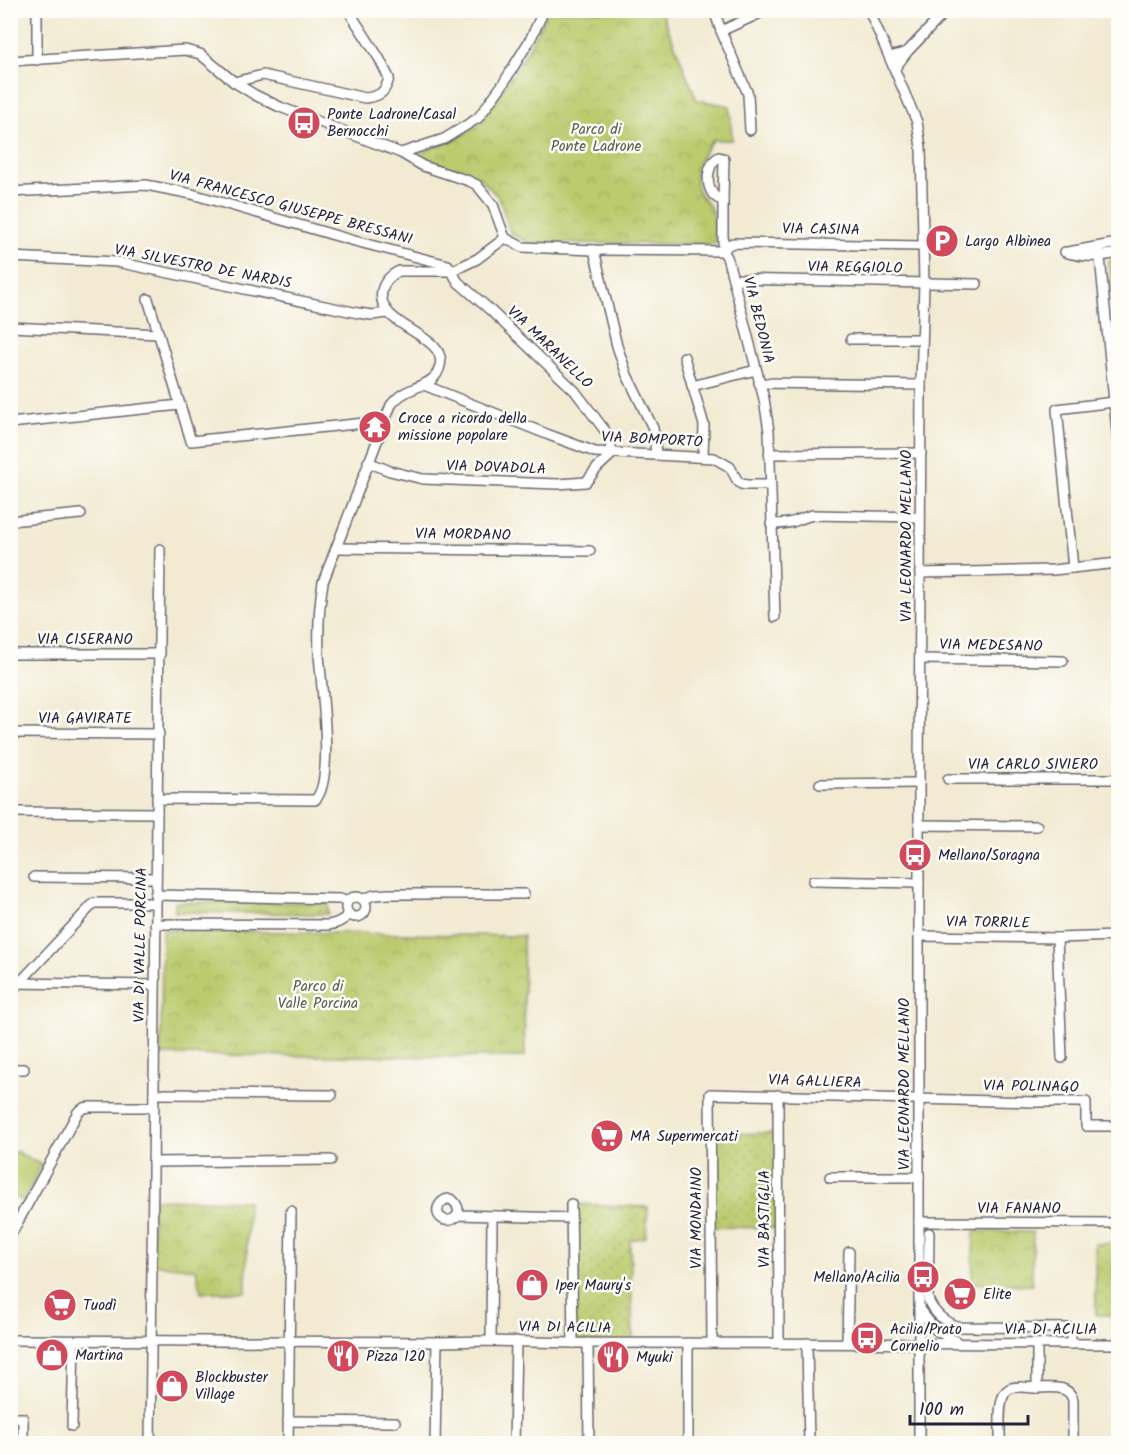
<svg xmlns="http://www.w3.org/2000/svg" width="1129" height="1454" viewBox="0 0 1129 1454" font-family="Kalam,sans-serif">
	<defs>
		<pattern id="grass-dots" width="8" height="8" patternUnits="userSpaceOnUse" patternTransform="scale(1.5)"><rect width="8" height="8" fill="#bbcb6e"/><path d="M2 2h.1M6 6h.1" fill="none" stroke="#a0ae60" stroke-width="1.8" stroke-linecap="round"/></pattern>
		<pattern id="park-crowns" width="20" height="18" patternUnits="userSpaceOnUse" patternTransform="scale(1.5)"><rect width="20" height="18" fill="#bbcb6e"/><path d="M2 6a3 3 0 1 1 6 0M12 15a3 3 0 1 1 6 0" fill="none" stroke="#a0ae60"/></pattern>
	</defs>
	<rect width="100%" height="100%" fill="#fdfcf7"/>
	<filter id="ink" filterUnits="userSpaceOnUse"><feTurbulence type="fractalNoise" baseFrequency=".0167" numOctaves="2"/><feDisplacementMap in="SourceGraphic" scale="12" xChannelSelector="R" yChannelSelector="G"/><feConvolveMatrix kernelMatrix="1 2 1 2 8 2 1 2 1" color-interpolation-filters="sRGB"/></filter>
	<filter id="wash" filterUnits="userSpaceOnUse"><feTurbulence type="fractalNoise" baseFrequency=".008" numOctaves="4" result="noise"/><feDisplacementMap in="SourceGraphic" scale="24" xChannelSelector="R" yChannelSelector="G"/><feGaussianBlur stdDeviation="1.35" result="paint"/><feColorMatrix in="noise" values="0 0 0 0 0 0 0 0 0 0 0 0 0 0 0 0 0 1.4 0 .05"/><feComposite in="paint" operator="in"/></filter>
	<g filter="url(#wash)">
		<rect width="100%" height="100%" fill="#f2ead2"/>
		<g fill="url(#grass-dots)" stroke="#6e7654" stroke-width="1.5">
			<path d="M778,1133L779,1228L712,1227L711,1134Z"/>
			<path d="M571,1204L648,1207L646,1237L630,1240L633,1343L574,1344Z"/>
			<path d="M1114,1232H1118V1315H1096L1095,1244L1114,1243Z"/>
		</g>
		<g fill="url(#park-crowns)" stroke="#6e7654" stroke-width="1.5">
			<path d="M548,11H661L697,100L730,106L732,140H713C702,153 692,170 697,187C699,196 706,200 710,207C716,215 715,234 715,244L530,243L511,234L499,198L480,178L437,164L415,155L460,137L481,122L522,60Z"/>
			<path d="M1118,257V360L1109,261Z"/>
			<path d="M175,902L328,903V914L175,912Z"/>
			<path d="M162,930L523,936L525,1057L161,1055Z"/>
			<path d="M153,1199L248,1201L246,1292H201L196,1269L152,1264Z"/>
			<path d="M974,1231L1033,1232L1032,1285L972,1283Z"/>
		</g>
		<path fill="#bbcb6e" stroke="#6e7654" stroke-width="1.5" d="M15,1151L42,1165L23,1201L11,1194V1160Z"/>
	</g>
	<g filter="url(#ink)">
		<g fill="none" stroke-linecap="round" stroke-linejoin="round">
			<g stroke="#6b6870" stroke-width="12">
				<g id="minor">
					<path d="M714,10L721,31L748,94L750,130"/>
					<path d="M869,10L917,122L921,147L924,283L921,385L919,783V1444"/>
					<path d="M721,31L767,10"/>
					<path d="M907,52L947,10"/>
					<path d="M890,57L907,52L895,68"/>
					<path d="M37,60V10"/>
					<path d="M10,61L185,50L200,54L234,82L255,95L280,107L401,153L444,139L478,118L503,84L531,38L544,10"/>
					<path d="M234,82L263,75L365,98C380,96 385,93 389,78L379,58L348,10"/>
					<path d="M719,157L723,158L724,160L723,200C704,197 704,165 719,157Z"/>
					<path d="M10,192L146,185L192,194L351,240L448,265L458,282L489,309L575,391L609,436L612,454L598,467L586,482L558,484L423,479L390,471L368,462"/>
					<path d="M505,238L522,247L594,250L723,251L727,257L733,279L764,399L769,431L775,617"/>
					<path d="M1099,247L1118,442"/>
					<path d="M594,250L617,346L627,375L653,428L656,454"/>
					<path d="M723,251L728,245L733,243L923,246"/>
					<path d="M723,251V200"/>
					<path d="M1065,252C1085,258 1098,257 1118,253"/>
					<path d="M1068,252L1118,243"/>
					<path d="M10,257L117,262L358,313L372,315L387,313"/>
					<path d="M733,279L977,284"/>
					<path d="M148,299L191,441L384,421"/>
					<path d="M10,327L159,334"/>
					<path d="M851,339H922"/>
					<path d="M684,357L704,425L703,456"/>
					<path d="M759,383L921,385"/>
					<path d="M424,385L549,435L595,452L714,458L730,467L737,480L741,484L747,485H770"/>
					<path d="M692,386L756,370"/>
					<path d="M10,423L180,405"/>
					<path d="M769,454L921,453"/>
					<path d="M10,521L81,514"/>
					<path d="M771,524C780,524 790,524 798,520C804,518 806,516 813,515L920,517"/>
					<path d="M336,548L590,551"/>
					<path d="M1073,568L1057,409L1114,402"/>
					<path d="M920,573L1053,570L1118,563"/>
					<path d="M10,654H160"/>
					<path d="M920,659L1063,661"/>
					<path d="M10,733L159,734"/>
					<path d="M948,779H1118"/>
					<path d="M820,784L919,783"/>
					<path d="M157,799L315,800C335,782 321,683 319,655C318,630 319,606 323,582L391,405C396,398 405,392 413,389C426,383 436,381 440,366C448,334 375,327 382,291C384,281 391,275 399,271H452L477,259L505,238L493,205L477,185L469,181L423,166L401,153"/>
					<path d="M10,812L157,813"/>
					<path d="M919,825L1037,826"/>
					<path d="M34,877L156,878"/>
					<path d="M813,881L919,883"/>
					<path d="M155,895L340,899L347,902"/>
					<circle cx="356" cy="907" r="10"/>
					<path d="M364,899L374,895L389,894H524"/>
					<path d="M155,924L328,925C337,924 343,921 349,914"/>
					<path d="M919,936L1057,938L1118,936"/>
					<path d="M1057,938L1062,1058"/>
					<path d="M10,983L155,985"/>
					<path d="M10,993L94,903H155"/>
					<path d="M10,1069H24"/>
					<path d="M154,1094L332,1095"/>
					<path d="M778,1095L779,1343"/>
					<path d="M153,1162L331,1160"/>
					<path d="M830,1177H919"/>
					<path d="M571,1204L573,1343"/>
					<path d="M458,1215C460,1204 450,1193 441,1203C431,1214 446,1228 458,1215L571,1218"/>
					<path d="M919,1222L1118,1223"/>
					<path d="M929,1233L928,1299C933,1313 947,1325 961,1327L1071,1328V1344"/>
					<path d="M10,1236L78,1112L84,1108L90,1107H154"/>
					<path d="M919,1309L936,1330L957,1342"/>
					<path d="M10,1340L437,1342L491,1341L573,1343L1118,1344"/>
					<path d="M491,1341L492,1216"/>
					<path d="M712,1342L710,1094L1035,1102H1086V1126H1118"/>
					<path d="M588,1343L589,1444"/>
					<path d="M688,1343V1444"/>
					<path d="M807,1343L809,1444"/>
					<path d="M847,1343L849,1252"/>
					<path d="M1037,1388C1050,1388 1069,1384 1073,1400V1444"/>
					<path d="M10,1418H23V1444"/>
					<path d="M288,1421L395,1422"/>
					<path d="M72,1426L74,1341"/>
					<path d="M150,1444L160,549"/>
					<path d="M288,1444L291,1211"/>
					<path d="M435,1444L437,1342"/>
					<path d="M514,1444L516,1341"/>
					<path d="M1000,1444C1001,1431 996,1396 1009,1389C1016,1385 1029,1388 1037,1388V1344"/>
				</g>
			</g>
			<use href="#minor" stroke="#fff" stroke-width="9"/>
		</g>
	</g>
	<defs>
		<g id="bus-disc" transform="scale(1.725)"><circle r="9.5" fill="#d1495b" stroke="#fdfcf7"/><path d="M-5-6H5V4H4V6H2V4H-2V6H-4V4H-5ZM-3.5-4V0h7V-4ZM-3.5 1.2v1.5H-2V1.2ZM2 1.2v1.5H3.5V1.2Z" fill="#fff"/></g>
		<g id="parking-disc" transform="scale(1.725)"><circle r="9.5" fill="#d1495b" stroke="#fdfcf7"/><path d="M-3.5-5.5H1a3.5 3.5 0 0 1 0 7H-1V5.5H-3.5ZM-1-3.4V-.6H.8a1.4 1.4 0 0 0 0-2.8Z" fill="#fff"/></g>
		<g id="temple-disc" transform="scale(1.725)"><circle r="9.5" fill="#d1495b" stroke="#fdfcf7"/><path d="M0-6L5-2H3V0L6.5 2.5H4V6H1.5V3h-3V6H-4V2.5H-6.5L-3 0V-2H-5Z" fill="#fff"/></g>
		<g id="supermarket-disc" transform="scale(1.725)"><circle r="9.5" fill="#d1495b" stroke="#fdfcf7"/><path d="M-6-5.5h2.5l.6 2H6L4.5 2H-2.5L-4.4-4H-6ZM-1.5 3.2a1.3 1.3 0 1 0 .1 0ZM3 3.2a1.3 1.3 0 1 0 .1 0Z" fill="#fff"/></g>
		<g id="shop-disc" transform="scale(1.725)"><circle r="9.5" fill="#d1495b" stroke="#fdfcf7"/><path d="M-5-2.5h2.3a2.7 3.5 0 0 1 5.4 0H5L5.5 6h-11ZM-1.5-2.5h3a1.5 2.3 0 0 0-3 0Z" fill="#fff"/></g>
		<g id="restaurant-disc" transform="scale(1.725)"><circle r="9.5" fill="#d1495b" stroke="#fdfcf7"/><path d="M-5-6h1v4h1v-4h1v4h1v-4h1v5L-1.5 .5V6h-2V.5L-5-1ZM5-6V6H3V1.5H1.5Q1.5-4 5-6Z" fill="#fff"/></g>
	</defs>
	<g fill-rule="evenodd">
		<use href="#bus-disc" x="304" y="123"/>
		<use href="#parking-disc" x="942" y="241"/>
		<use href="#temple-disc" x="375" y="427"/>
		<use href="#bus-disc" x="915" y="855"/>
		<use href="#supermarket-disc" x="607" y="1136"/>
		<use href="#bus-disc" x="923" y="1277"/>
		<use href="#shop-disc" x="532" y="1285"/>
		<use href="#supermarket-disc" x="960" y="1294"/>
		<use href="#supermarket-disc" x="60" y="1305"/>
		<use href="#bus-disc" x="867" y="1338"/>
		<use href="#shop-disc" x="52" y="1355"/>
		<use href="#restaurant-disc" x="343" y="1356"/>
		<use href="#restaurant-disc" x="613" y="1357"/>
		<use href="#shop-disc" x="172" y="1386"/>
	</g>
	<g text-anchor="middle" stroke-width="5" stroke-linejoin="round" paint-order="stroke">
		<g font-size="15" fill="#22223b" stroke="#fdfcf7" text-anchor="start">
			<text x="327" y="119">Ponte Ladrone/Casal<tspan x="327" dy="17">Bernocchi</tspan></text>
			<text x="965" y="246">Largo Albinea</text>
			<text x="398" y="423">Croce a ricordo della<tspan x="398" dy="17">missione popolare</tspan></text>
			<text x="938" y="860">Mellano/Soragna</text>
			<text x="630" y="1141">MA Supermercati</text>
			<text x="900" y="1282" text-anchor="end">Mellano/Acilia</text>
			<text x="555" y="1290">Iper Maury's</text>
			<text x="983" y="1299">Elite</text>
			<text x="83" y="1310">Tuodì</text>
			<text x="890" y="1334">Acilia/Prato<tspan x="890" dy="17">Cornelio</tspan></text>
			<text x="75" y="1360">Martina</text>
			<text x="366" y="1361">Pizza 120</text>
			<text x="636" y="1362">Myuki</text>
			<text x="195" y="1382">Blockbuster<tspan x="195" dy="17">Village</tspan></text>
		</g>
		<g font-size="15" fill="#585d4d" stroke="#fdfcf7">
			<text x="596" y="134">Parco di<tspan x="596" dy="17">Ponte Ladrone</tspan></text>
			<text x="318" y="991">Parco di<tspan x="318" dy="17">Valle Porcina</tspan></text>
		</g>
		<g font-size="15" fill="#22223b" stroke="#fdfcf7">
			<text transform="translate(291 207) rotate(15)" y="5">VIA FRANCESCO GIUSEPPE BRESSANI</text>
			<text transform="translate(821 229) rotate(1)" y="5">VIA CASINA</text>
			<text transform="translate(203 266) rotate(11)" y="5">VIA SILVESTRO DE NARDIS</text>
			<text transform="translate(855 267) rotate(1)" y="5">VIA REGGIOLO</text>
			<text transform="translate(759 320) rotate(76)" y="5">VIA BEDONIA</text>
			<text transform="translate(550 347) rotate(44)" y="5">VIA MARANELLO</text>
			<text transform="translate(652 439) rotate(3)" y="5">VIA BOMPORTO</text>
			<text transform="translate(496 467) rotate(2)" y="5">VIA DOVADOLA</text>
			<text transform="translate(463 534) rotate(1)" y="5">VIA MORDANO</text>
			<text transform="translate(906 536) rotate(-90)" y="5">VIA LEONARDO MELLANO</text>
			<text x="85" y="644">VIA CISERANO</text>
			<text transform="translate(991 645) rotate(1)" y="5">VIA MEDESANO</text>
			<text x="85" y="723">VIA GAVIRATE</text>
			<text x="1033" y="769">VIA CARLO SIVIERO</text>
			<text transform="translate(988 922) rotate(1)" y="5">VIA TORRILE</text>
			<text transform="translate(140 945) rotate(-89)" y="5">VIA DI VALLE PORCINA</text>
			<text transform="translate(815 1081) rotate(2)" y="5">VIA GALLIERA</text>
			<text transform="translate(904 1084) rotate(-90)" y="5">VIA LEONARDO MELLANO</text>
			<text transform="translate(1031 1086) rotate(1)" y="5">VIA POLINAGO</text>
			<text x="1019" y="1213">VIA FANANO</text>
			<text transform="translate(696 1218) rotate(-90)" y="5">VIA MONDAINO</text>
			<text transform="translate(764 1219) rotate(-90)" y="5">VIA BASTIGLIA</text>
			<text transform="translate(565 1327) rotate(1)" y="5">VIA DI ACILIA</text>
			<text x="1051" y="1334">VIA DI ACILIA</text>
		</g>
	</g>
	<rect width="1129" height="1454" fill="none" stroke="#fdfcf7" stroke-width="36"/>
	<path d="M910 1415v9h118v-9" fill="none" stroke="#22223b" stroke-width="3"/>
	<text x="919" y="1415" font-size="18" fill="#22223b" stroke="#fdfcf7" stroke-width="4.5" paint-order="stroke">100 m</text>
</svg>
